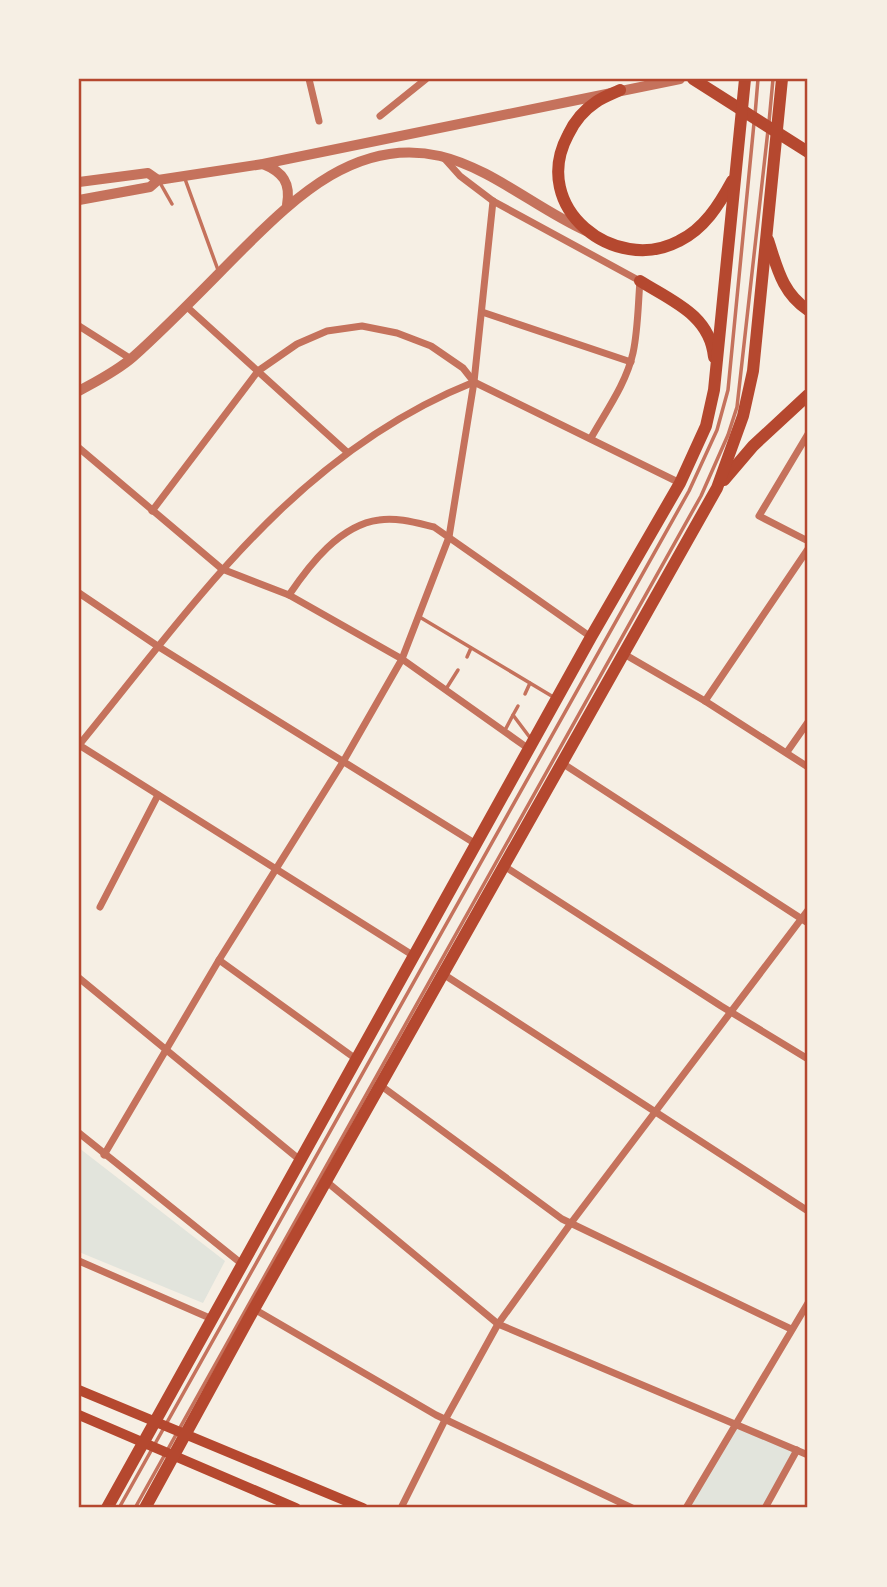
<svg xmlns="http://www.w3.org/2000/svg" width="887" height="1587" viewBox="0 0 887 1587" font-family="Mulish,sans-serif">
	<rect width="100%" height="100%" fill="#f6efe4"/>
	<g fill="#e2e4dc">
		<path d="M79,1148L225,1261L203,1303L79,1252Z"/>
		<path d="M736,1424L797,1450L765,1508H686Z"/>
	</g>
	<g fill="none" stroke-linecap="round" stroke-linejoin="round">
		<g stroke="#c5725c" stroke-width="3.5">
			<path d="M755,115L758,79"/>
			<path d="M769,122L773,79"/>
			<path d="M185,179L218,270"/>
			<path d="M159,181L172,204"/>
			<path d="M418,616L555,698"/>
			<path d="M467,657L471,648"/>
			<path d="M446,689L458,670"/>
			<path d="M525,694L530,683"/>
			<path d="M518,706L513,715L531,739"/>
			<path d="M504,732L513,715"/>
			<path d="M119,1508L689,491L717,430L728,390L754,123"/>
			<path d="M135,1508L701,496L728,435L737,407L768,130"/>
		</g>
		<g stroke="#c5725c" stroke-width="7">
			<path d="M309,79L319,121"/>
			<path d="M380,116L426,79"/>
			<path d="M443,157L460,176L493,201L640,281C638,305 638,330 633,353C626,384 606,411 591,438"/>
			<path d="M186,306L347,452"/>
			<path d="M482,312L631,362"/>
			<path d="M79,326L131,359"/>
			<path d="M808,434L759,516L808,541"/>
			<path d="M79,448L222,569L289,595L402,659L529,749"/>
			<path d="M152,511L258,371L297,344L327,331L362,326L397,333L431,346L463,368L474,382L680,483"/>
			<path d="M79,593L159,647L476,844"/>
			<path d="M289,595C310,564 340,525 379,520C397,517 417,523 434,527L591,637"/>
			<path d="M624,654L705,701L808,767"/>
			<path d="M705,701L808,549"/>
			<path d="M79,745C195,603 296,453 474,382"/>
			<path d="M79,745L414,956"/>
			<path d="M787,752L808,722"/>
			<path d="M562,763L808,923"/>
			<path d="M504,866L721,1006L808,1059"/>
			<path d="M100,907L158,795"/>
			<path d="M219,960L356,1059"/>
			<path d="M443,974L808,1211"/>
			<path d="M79,978L300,1160"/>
			<path d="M380,1085L562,1219L791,1329"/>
			<path d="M79,1133L242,1264"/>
			<path d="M104,1155L219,960L343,762L402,659L449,537L474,382L493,201"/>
			<path d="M327,1182L498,1324L808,1455"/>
			<path d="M79,1261L212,1319"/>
			<path d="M254,1309L436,1415L632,1508"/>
			<path d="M401,1508L445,1420L498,1324L571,1223L808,910"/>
			<path d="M686,1508L808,1303"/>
			<path d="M765,1508L797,1450"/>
		</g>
		<g stroke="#c5725c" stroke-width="10">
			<path d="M263,164C283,172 291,183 287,205"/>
			<path d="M79,182L148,173L158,180"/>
			<path d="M79,200L150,187L158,180L263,164L680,79"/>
			<path d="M79,391C97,381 117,371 133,357C171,323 207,285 243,249C296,196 358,137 440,156C491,168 537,209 586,231"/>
		</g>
		<g stroke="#b5482f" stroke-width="10">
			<path d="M79,1390L363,1508"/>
			<path d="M79,1415L296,1508"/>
		</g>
		<g stroke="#b5482f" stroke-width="12">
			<path d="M693,79L808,152"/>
			<path d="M620,90C612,94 603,97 596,102C584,110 574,122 568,135C529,208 615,275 679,241C704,229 719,205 732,181"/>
			<path d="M768,240C777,267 782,293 808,310"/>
			<path d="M640,281C672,301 710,315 714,357"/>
			<path d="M724,480L753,446L808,395"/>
			<path d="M107,1508L591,637L680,483L706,426L714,390L745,79"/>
			<path d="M145,1508L254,1309L717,488L743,416L753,371L782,79"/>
		</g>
	</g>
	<rect width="887" height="1587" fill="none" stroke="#f6efe4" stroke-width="161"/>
	<rect x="80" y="80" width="726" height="1426" fill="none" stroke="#b5482f" stroke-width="2.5"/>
</svg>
